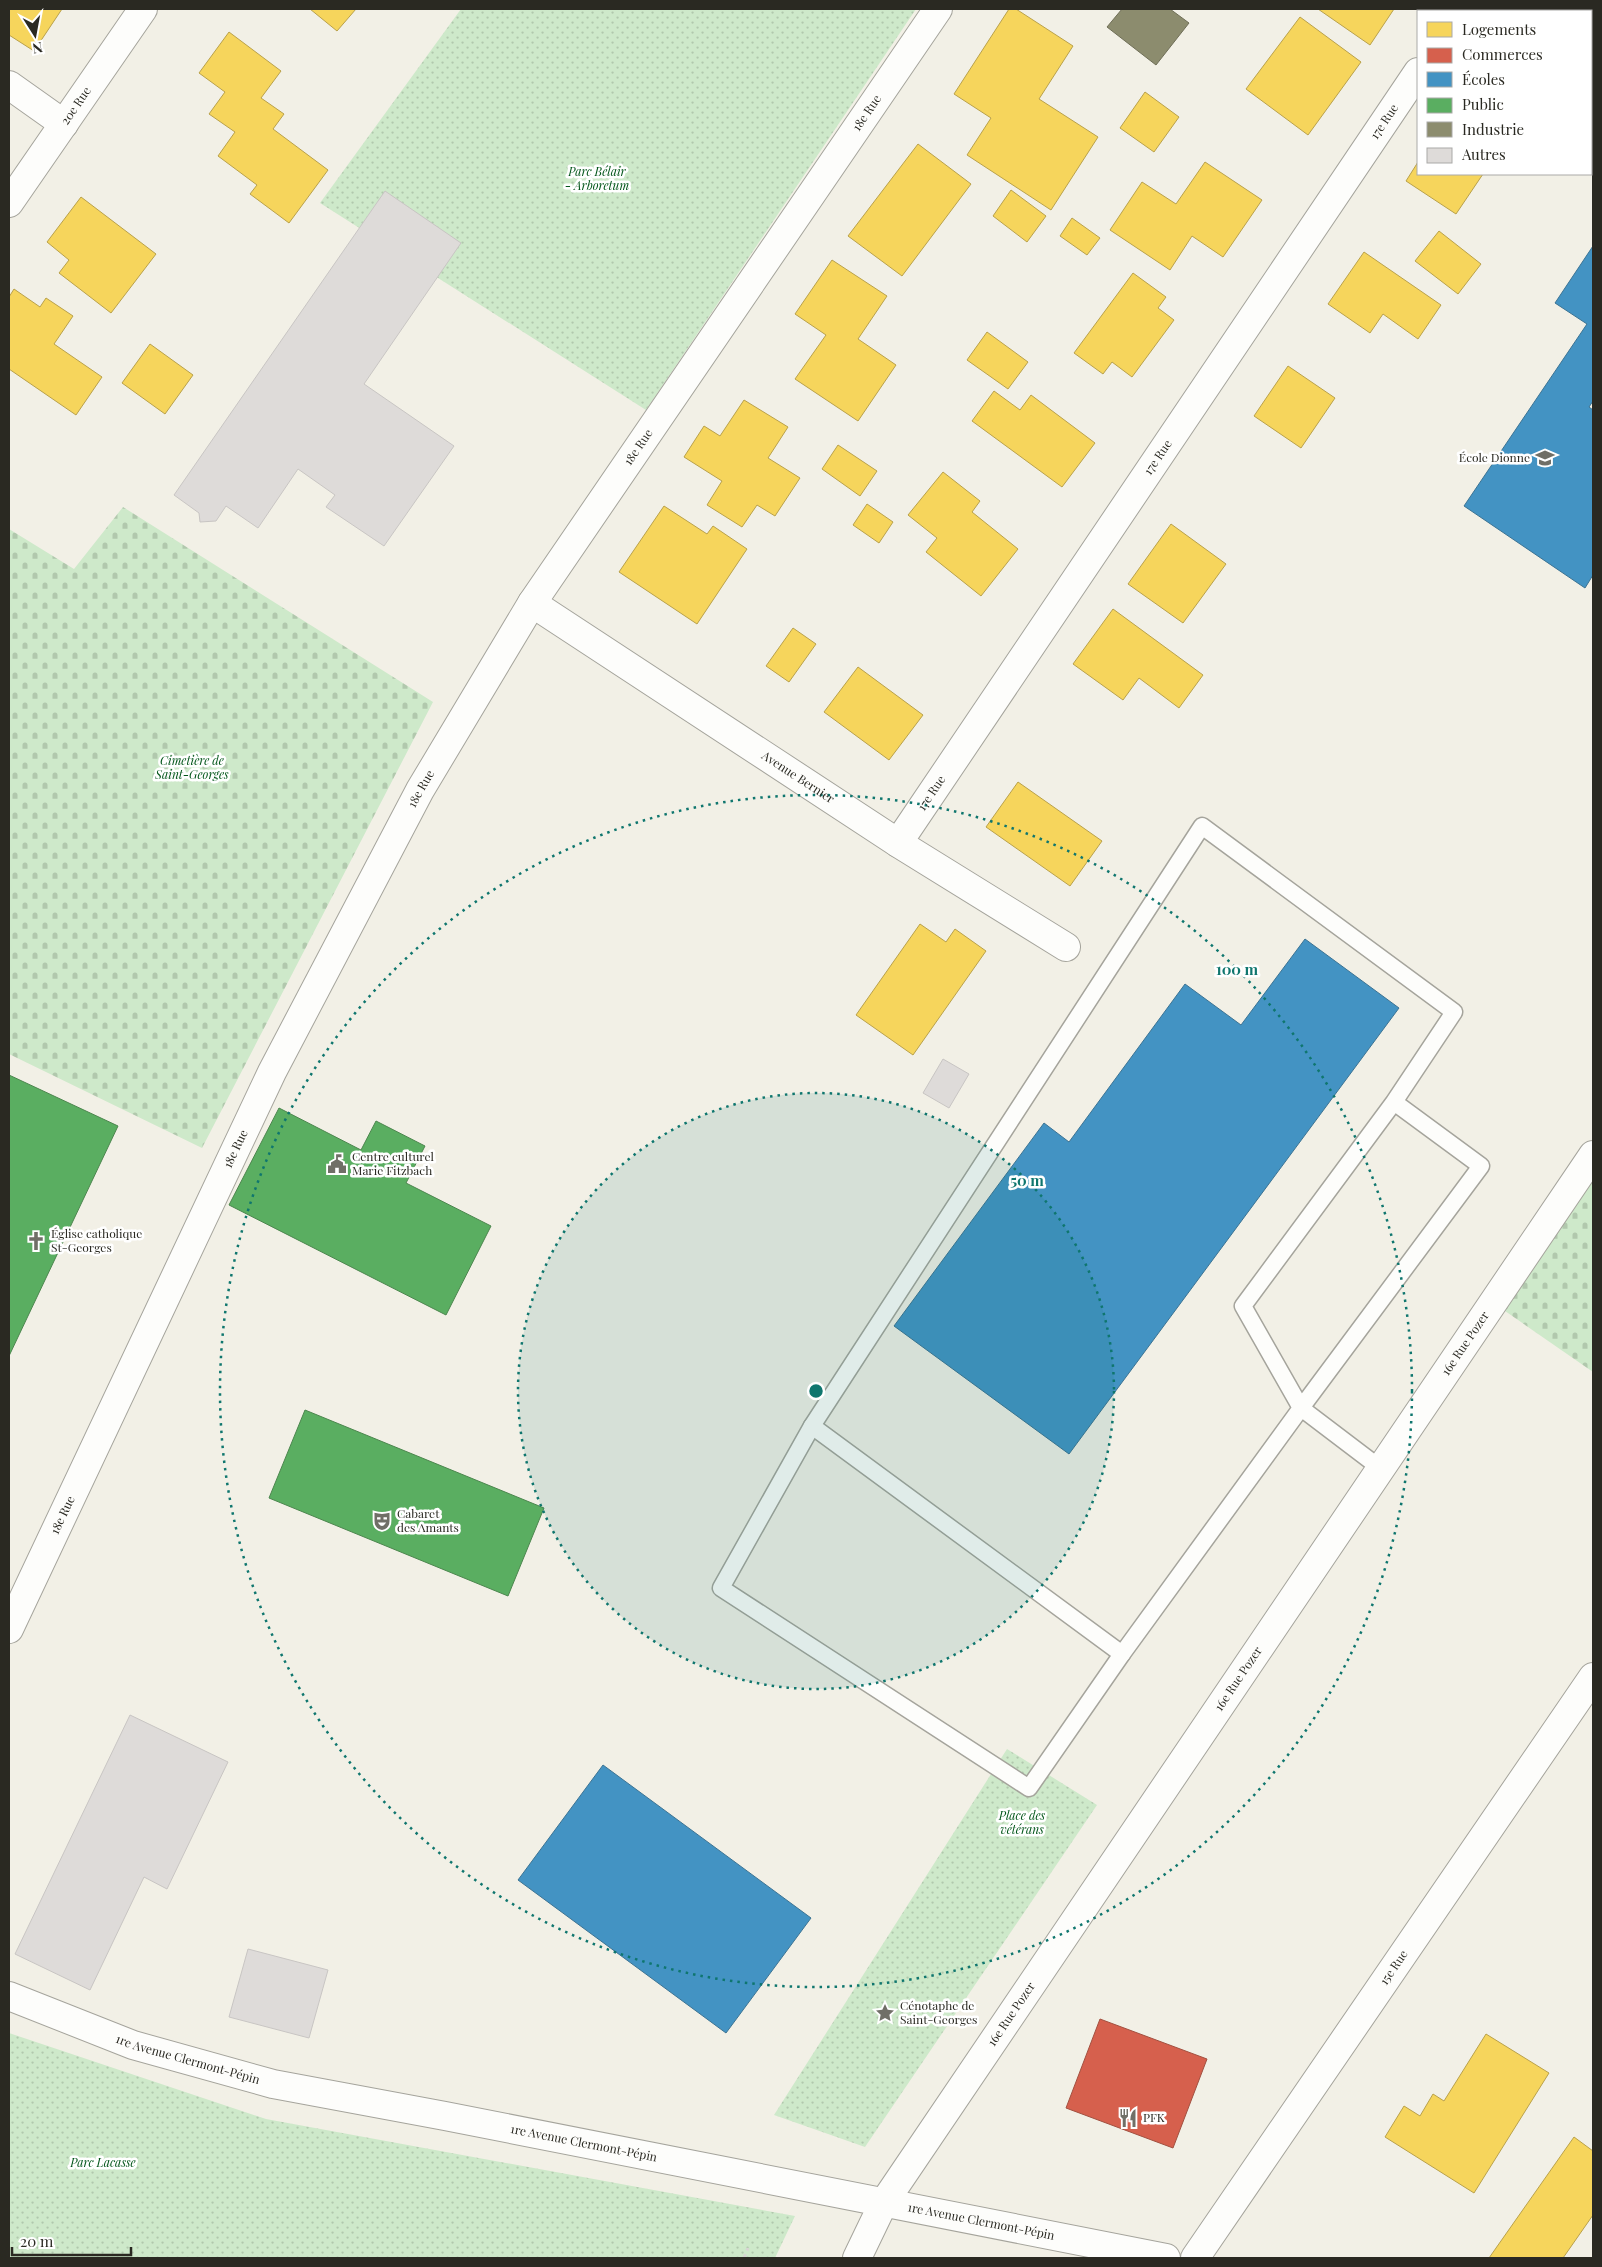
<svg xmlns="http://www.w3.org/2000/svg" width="1602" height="2267" viewBox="0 0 1602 2267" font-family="'Playfair Display',serif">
	<defs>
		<pattern id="cemetery-stones" width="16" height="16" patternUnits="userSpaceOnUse" patternTransform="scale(1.25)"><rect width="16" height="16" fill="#cee9ca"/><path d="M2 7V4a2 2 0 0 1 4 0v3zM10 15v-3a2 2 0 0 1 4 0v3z" fill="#b1c8ad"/></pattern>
		<pattern id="park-dots" width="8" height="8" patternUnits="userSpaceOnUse" patternTransform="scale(1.25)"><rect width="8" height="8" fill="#cee9ca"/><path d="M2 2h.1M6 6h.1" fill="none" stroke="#b1c8ad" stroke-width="1.8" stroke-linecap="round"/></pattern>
	</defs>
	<rect width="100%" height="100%" fill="#f2f0e6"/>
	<g fill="url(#cemetery-stones)">
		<path d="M123,507L433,702L202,1148L9,1054V529L74,569Z"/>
		<path d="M1593,1150V1372L1492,1302Z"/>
	</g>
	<g fill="url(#park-dots)">
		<path d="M461,9H916L646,410L320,203Z"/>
		<path d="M1007,1749L1097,1805L865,2147L774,2115Z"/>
		<path d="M9,2033L266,2119L795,2216L775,2258H9Z"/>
	</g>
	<g fill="#f6d55c" stroke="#b9a14b">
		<path d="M9,9H62L34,51L9,35Z"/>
		<path d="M310,9H356L337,31Z"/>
		<path d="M1009,9H1016L1073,46L1039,99L1098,137L1051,210L967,155L991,118L954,94Z"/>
		<path d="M1318,9H1394L1370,45Z"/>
		<path d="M1300,17L1361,62L1308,135L1246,89Z"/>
		<path d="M229,32L281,71L261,98L284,114L273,129L328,170L289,223L250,194L257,185L218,156L235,132L209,114L225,92L199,73Z"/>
		<path d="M1145,92L1179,117L1154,152L1120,128Z"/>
		<path d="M918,144L971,184L902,276L848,236Z"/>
		<path d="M1205,162L1262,200L1223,257L1192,236L1170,270L1110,230L1142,182L1176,204Z"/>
		<path d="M1418,162V174H1483L1456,214L1406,181Z"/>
		<path d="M1011,190L1046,216L1027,242L993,216Z"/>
		<path d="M81,197L156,254L111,313L59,273L69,260L47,242Z"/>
		<path d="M1072,218L1100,238L1087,255L1060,236Z"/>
		<path d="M1439,231L1481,264L1458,294L1415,261Z"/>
		<path d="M1364,252L1441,305L1418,339L1383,314L1370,333L1328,304Z"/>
		<path d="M832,260L887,296L858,339L896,365L858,421L795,379L826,335L795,314Z"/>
		<path d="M1133,273L1166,297L1158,308L1174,320L1132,377L1112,362L1103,374L1074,353Z"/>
		<path d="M14,289L40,307L46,298L73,316L54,344L102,377L76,415L9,369V297Z"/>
		<path d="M987,332L1028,362L1008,389L967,360Z"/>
		<path d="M150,344L193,375L165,414L122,383Z"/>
		<path d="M1288,366L1335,398L1301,448L1254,416Z"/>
		<path d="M994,391L1020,410L1031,395L1095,443L1062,487L972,421Z"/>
		<path d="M744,400L788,427L768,458L800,478L775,516L757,505L742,527L707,505L722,481L684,457L704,426L720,436Z"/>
		<path d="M838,445L877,471L860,496L822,469Z"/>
		<path d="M943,472L980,501L972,512L1018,549L981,596L926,552L937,538L908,515Z"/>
		<path d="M867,504L893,522L879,543L853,525Z"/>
		<path d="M664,506L707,534L713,526L747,549L697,624L619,572Z"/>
		<path d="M1171,524L1226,564L1183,623L1128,584Z"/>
		<path d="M1113,609L1203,675L1179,708L1139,678L1123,700L1073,664Z"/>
		<path d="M793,628L816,644L789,682L766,666Z"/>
		<path d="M858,667L923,715L889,760L824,712Z"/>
		<path d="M1018,782L1102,841L1070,886L986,827Z"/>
		<path d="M920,924L946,942L955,929L986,951L913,1055L856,1015Z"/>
		<path d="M1486,2034L1549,2073L1474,2193L1385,2137L1404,2106L1420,2116L1433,2094L1444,2101Z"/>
		<path d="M1574,2137L1593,2151V2215L1563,2258H1489Z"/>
	</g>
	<path fill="#d6604d" stroke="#a25040" d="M1100,2019L1207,2059L1173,2148L1066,2108Z"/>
	<g fill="#4393c3" stroke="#3c7393">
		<path d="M1593,246V401L1589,407L1593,410V575L1585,588L1464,506L1587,324L1555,303Z"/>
		<path d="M1305,939L1399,1008L1069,1454L894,1326L1044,1123L1069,1142L1185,984L1241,1025Z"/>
		<path d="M603,1765L811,1918L726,2033L518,1880Z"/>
	</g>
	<g fill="#5aae61" stroke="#4c864e">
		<path d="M9,1075L118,1126L9,1356Z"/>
		<path d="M279,1108L361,1150L376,1121L425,1146L406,1183L491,1226L446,1315L229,1205Z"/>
		<path d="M305,1410L544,1508L508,1596L269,1498Z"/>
	</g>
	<path fill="#8c8c6e" stroke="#6f6e57" d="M1122,9H1170L1189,23L1156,65L1107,27Z"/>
	<g fill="#dedbd9" stroke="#c8c5c3">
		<path d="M385,191L461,243L364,384L454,446L384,546L326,507L335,495L298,469L258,528L226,506L216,521L200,522L199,513L174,495Z"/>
		<path d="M943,1059L969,1074L949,1108L923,1093Z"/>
		<path d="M130,1715L228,1762L167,1889L144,1877L90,1990L15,1954Z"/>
		<path d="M248,1949L328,1970L309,2038L229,2017Z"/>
	</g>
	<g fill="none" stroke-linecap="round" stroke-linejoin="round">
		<g stroke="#a5a49c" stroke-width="19">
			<g id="lane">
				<path d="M812,1426L721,1588L1029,1788L1122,1654"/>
				<path d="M1380,1468L1301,1408L1122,1654L812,1426L1202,826L1454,1012L1394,1102L1481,1166L1301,1408L1243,1306L1394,1102"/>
			</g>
		</g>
		<g stroke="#a5a49c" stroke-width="30">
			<g id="street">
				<path d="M1459,11L1461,9"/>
				<path d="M9,85L64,124"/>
				<path id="s1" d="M9,203L143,9"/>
				<path id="s2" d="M532,603L898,843L1066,947"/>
				<path id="s3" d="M898,843L1418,72"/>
				<path id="s4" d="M1195,2258L1593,1677"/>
			</g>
		</g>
		<g stroke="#a5a49c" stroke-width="30">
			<g id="secondary">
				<path id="s5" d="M9,1629L272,1072L420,790L532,603L938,9"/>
				<path id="s6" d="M9,1996L133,2045L273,2084L445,2116L1166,2258"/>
				<path id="s7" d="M857,2258L883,2204L1593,1155"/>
			</g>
		</g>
		<path stroke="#d7d6d3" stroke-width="3" stroke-dasharray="4 4" stroke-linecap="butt" d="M744,2258L748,2248"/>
		<use href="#lane" stroke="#fdfdfb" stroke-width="16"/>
		<use href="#street" stroke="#fdfdfb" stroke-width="28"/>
		<use href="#secondary" stroke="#fdfdfb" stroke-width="28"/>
	</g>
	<circle cx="816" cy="1391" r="298" fill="#0f766e" fill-opacity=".12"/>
	<g fill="none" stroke="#0f766e" stroke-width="2.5" stroke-dasharray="2.5 5">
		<circle cx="816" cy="1391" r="298"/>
		<circle cx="816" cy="1391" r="596"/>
	</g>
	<defs>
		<g id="school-bare" transform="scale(1.5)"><path d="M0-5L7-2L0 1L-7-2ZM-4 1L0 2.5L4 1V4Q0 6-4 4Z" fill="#706f67" stroke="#fff" stroke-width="2.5" paint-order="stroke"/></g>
		<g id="civic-bare" transform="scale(1.5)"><path d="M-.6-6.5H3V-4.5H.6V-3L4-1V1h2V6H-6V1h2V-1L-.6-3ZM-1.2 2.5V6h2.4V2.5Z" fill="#706f67" stroke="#fff" stroke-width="2.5" paint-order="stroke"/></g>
		<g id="church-bare" transform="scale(1.5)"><path d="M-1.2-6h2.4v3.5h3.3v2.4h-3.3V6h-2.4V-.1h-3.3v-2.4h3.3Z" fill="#706f67" stroke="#fff" stroke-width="2.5" paint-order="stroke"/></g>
		<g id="theatre-bare" transform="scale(1.5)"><path d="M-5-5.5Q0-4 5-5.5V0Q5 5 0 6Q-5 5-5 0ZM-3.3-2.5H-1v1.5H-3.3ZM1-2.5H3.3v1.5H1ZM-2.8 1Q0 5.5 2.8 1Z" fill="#706f67" stroke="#fff" stroke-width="2.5" paint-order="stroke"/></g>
		<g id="sight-bare" transform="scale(1.5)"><path d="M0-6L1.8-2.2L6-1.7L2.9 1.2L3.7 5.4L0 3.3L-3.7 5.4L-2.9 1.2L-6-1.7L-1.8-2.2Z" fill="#706f67" stroke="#fff" stroke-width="2.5" paint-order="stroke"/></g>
		<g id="restaurant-bare" transform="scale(1.5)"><path d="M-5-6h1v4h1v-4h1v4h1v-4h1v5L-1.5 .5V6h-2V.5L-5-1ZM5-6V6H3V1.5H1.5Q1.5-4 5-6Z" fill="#706f67" stroke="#fff" stroke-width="2.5" paint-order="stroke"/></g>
	</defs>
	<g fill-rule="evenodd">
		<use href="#school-bare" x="1545" y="458"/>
		<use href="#civic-bare" x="337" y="1164"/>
		<use href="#church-bare" x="36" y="1241"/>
		<use href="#theatre-bare" x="382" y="1521"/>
		<use href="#sight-bare" x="885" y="2013"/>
		<use href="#restaurant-bare" x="1128" y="2118"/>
	</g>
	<g text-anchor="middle" stroke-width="5" stroke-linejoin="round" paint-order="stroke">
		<g font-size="12" fill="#2a2922" stroke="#fff">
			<text dy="4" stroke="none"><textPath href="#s1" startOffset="118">20e Rue</textPath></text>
			<text dy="4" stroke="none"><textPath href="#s5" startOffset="1746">18e Rue</textPath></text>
			<text dy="4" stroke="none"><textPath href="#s3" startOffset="870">17e Rue</textPath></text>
			<text dy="4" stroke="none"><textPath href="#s5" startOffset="1341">18e Rue</textPath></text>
			<text dy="4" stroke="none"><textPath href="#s3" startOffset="465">17e Rue</textPath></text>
			<text dy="4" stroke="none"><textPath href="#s2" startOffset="318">Avenue Bernier</textPath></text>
			<text dy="4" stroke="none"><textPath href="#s5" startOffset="936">18e Rue</textPath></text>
			<text dy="4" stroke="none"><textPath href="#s3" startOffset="60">17e Rue</textPath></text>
			<text dy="4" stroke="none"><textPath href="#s5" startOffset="531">18e Rue</textPath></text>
			<text dy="4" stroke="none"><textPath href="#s7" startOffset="1099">16e Rue Pozer</textPath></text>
			<text dy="4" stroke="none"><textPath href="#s5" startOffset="126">18e Rue</textPath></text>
			<text dy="4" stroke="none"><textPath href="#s7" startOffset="694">16e Rue Pozer</textPath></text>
			<text dy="4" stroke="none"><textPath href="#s4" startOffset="352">15e Rue</textPath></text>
			<text dy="4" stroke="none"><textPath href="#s7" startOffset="289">16e Rue Pozer</textPath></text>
			<text dy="4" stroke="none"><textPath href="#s6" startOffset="190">1re Avenue Clermont-Pépin</textPath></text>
			<text dy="4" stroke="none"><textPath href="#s6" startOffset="595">1re Avenue Clermont-Pépin</textPath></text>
			<text dy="4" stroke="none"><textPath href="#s6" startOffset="1000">1re Avenue Clermont-Pépin</textPath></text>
		</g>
		<g font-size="12" font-style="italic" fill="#03561a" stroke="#fff">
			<text x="597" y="176">Parc Bélair<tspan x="597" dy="14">- Arboretum</tspan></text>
			<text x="192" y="765">Cimetière de<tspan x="192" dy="14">Saint-Georges</tspan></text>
			<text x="1022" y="1820">Place des<tspan x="1022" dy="14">vétérans</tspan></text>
			<text x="103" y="2167">Parc Lacasse</text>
		</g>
		<g font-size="12" fill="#2a2922" stroke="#fff" text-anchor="start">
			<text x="1530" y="462" text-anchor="end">École Dionne</text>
			<text x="352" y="1161">Centre culturel<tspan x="352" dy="14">Marie Fitzbach</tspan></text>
			<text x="51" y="1238">Église catholique<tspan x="51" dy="14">St-Georges</tspan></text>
			<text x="397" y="1518">Cabaret<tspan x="397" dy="14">des Amants</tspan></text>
			<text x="900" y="2010">Cénotaphe de<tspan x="900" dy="14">Saint-Georges</tspan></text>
			<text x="1143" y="2122">PFK</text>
		</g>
	</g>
	<circle cx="816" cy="1391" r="8" fill="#0f766e" stroke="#fff" stroke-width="2.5"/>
	<g font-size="15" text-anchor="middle" font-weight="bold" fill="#0f766e" stroke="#fff" stroke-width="5" stroke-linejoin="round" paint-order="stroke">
		<text x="1237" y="975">100 m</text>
		<text x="1027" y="1186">50 m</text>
	</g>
	<rect width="1602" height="2267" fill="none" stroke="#2a2922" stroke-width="20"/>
	<rect x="1417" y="10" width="175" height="165" fill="#ffffff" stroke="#aaa9a7"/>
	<rect x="1427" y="22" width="25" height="15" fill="#f6d55c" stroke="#aaa9a7"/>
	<text x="1462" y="35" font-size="15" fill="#2a2922">Logements</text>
	<rect x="1427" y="48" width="25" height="15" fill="#d6604d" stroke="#aaa9a7"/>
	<text x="1462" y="60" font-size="15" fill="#2a2922">Commerces</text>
	<rect x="1427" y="72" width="25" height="15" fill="#4393c3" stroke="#aaa9a7"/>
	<text x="1462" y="85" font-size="15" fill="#2a2922">Écoles</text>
	<rect x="1427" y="98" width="25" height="15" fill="#5aae61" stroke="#aaa9a7"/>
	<text x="1462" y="110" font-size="15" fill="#2a2922">Public</text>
	<rect x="1427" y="122" width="25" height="15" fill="#8c8c6e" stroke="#aaa9a7"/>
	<text x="1462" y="135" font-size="15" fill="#2a2922">Industrie</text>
	<rect x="1427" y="148" width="25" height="15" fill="#dedbd9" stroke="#aaa9a7"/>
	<text x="1462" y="160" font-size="15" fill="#2a2922">Autres</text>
	<g transform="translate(35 35) rotate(169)" stroke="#ffffff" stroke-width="4" paint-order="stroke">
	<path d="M0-4L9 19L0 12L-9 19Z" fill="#2a2922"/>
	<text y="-8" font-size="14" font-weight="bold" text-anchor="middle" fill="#2a2922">N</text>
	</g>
	<path d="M12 2247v8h119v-8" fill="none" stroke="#2a2922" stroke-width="2.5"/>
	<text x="20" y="2247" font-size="15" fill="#2a2922" stroke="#ffffff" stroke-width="4" paint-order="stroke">20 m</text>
</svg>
